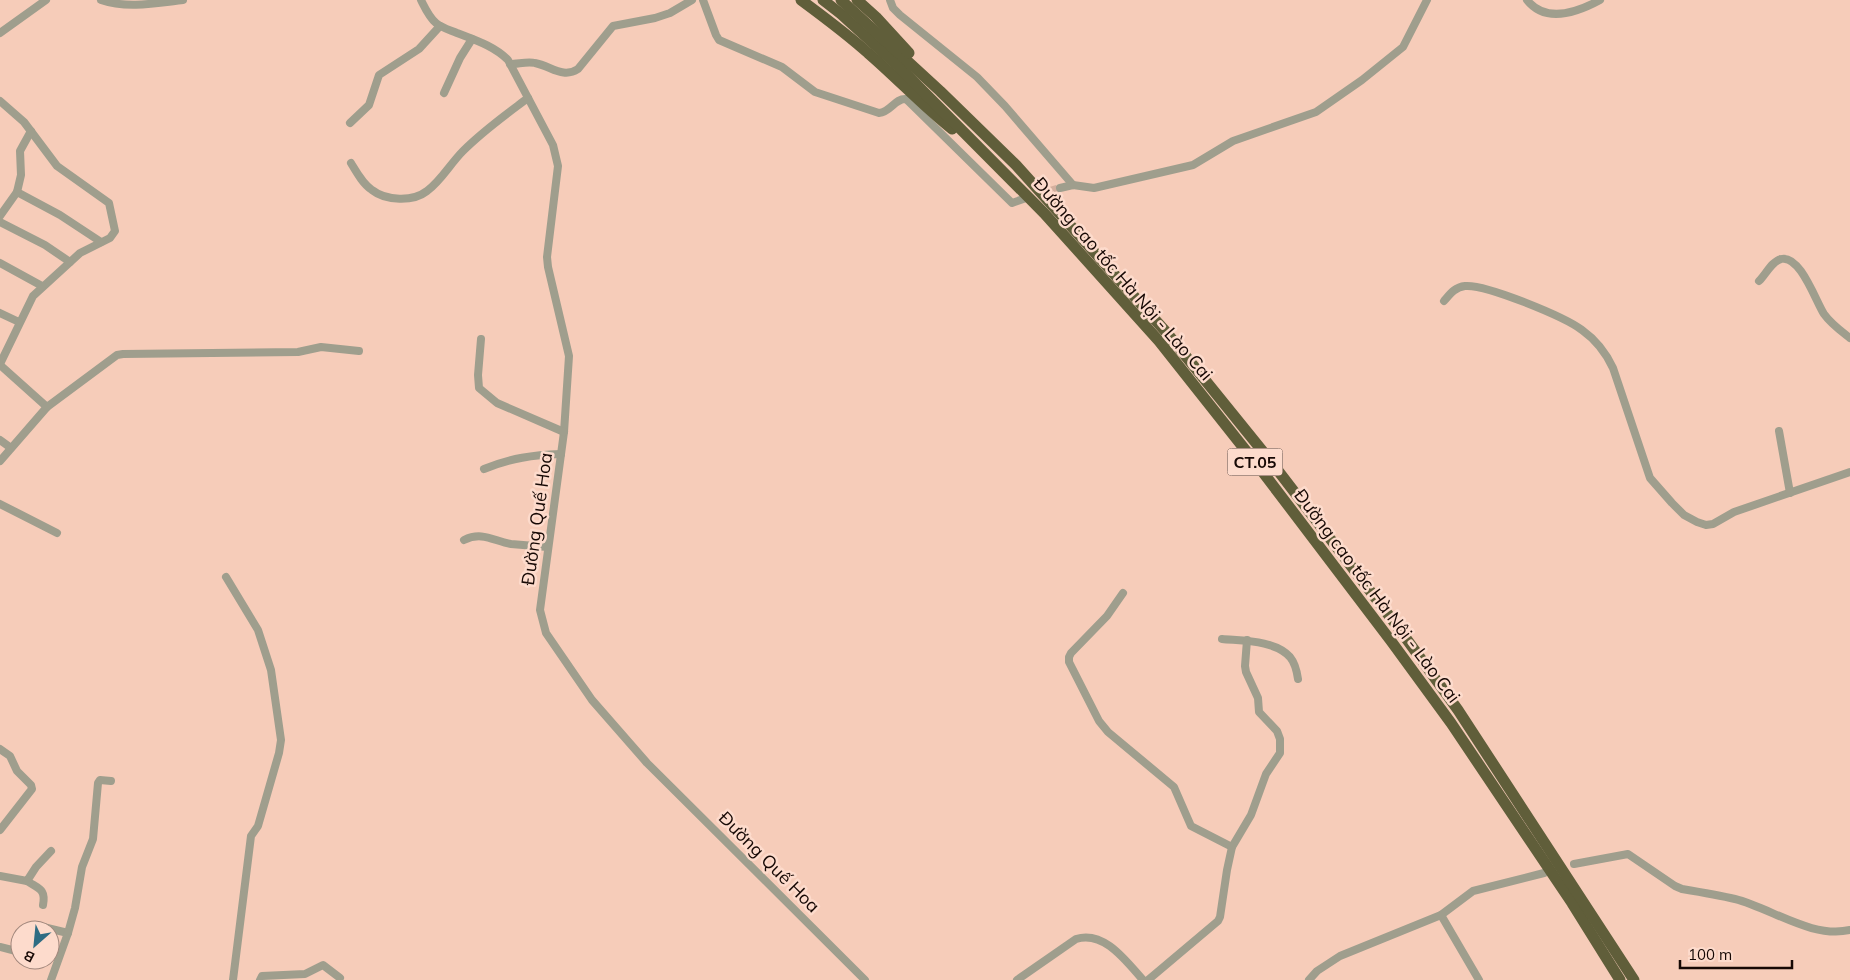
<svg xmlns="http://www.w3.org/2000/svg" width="1850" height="980" viewBox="0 0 1850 980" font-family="Mulish,sans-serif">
	<rect width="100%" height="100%" fill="#f6ccb9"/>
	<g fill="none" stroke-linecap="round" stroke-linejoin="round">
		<path stroke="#d4af9e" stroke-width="8" stroke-dasharray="8 4" stroke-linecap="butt" d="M1038,195L1060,188"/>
		<g stroke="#9f9e8d" stroke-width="8">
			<path d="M101,0C127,9 157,3 183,0"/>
			<path d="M421,0C425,8 429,17 436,23C442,28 450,30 457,33C475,40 494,46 508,60L553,145L558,166L547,257L548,267L569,356L564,432L540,610L546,633L592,700L647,763L865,980"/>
			<path d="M703,0L716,35L719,40L782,67L815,92L879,113C891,112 895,98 906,99L1012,203L1029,197"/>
			<path d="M890,0L893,8L900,15L977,77L1005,106L1073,185"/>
			<path d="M1527,0C1546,24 1578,12 1600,0"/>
			<path d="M0,33L46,0"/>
			<path d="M510,64C518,64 528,61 535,63C551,66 563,79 578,69L613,26L655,18L670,13L692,0"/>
			<path d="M444,93L460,58L472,39"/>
			<path d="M0,101L24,122L57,166L109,203L115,231L110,238L80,253L33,296L0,364"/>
			<path d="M350,123L369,105L379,75L419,49L440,26"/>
			<path d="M351,163C357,173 363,184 372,190C386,201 413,202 427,191C441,181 450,164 463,151C484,130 504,116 528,98"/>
			<path d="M1060,188L1073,185L1094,188L1193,165L1233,141L1316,112L1362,80L1403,47L1427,0"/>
			<path d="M17,192L60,215L101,242"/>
			<path d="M0,216L17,192L21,175L20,151L31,131"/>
			<path d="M0,222L45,245L70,262"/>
			<path d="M0,263L42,286"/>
			<path d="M1759,281C1766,274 1772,261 1781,259C1800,254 1816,302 1824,314C1831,324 1841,331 1850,338"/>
			<path d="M1444,301C1450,294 1455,287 1465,286C1486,284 1565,317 1582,330C1596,340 1606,353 1613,368L1650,478L1672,503L1684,515L1697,522L1706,525L1713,524L1734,512L1850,472"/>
			<path d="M0,313L19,322"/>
			<path d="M481,339L478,375L479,388L497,403L564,432"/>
			<path d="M0,365L47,407"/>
			<path d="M1779,431L1790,493"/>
			<path d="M0,440L11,448"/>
			<path d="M0,461L47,407L117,355L123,354L298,352L321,347L359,351"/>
			<path d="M484,469C511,458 533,455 561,454"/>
			<path d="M0,504L57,533"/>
			<path d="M464,540C482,531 494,541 511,544C523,545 535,546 547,547"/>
			<path d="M226,577L258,630L271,670L281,740L279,753L258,826L251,836L233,980"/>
			<path d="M1123,593L1107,616L1071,653L1069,657V662L1099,721L1108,732L1174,787L1191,826L1232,847"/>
			<path d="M1222,639C1242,641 1275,640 1290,657C1295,663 1297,672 1298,679"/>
			<path d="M0,749L10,756L17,771L31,785L32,789L0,830"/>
			<path d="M1574,864L1628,854L1675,886L1682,889C1700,892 1718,895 1735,899C1771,908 1812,939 1850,930"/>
			<path d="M0,876L27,881L36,867L51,851"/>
			<path d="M27,881C39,889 46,889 43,905"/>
			<path d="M1441,915L1479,980"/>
			<path d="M36,930L43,927L68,933"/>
			<path d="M0,947L16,951L20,947"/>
			<path d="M51,980L68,933L75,908L82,867L93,839L98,783L100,780L111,781"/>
			<path d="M260,980L262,976L305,974L323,965L340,978"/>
			<path d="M1017,980L1076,939C1104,930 1126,961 1143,980"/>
			<path d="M1148,980L1218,921L1220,917L1227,870L1232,847L1251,815L1266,774L1280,753V739L1277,731L1259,712L1258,698L1246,672L1245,666L1247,640"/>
			<path d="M1309,980L1317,971L1340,956L1441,915L1473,891L1544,873"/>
		</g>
		<g stroke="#605e3a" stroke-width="11">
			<path d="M801,0C824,17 847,34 868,53C897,78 922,105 952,129"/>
			<path d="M823,0L841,14L898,66L1044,213L1159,341L1262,471L1391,641L1451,723L1572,903L1620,980"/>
			<path d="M841,0L940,91L1016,165L1167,333L1273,464L1400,630L1458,710L1634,980"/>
			<path d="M857,0L876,17L909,53"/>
		</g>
	</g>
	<g text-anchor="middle" stroke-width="5" stroke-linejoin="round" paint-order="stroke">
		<rect fill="#fddbcc" stroke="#5b4740" stroke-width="1" x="1227.5" y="448.5" width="55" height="27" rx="4"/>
		<g font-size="16" font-weight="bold" fill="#160804">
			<text x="1255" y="468">CT.05</text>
		</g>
		<g font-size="18" fill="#160804" stroke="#fddbcc">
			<text transform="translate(1123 279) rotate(49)" y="6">Đường cao tốc Hà Nội - Lào Cai</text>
			<text transform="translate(537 519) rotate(-82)" y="6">Đường Quế Hoa</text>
			<text transform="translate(1377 596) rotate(53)" y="6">Đường cao tốc Hà Nội - Lào Cai</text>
			<text transform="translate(769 862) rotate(45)" y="6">Đường Quế Hoa</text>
		</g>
	</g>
	<g transform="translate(35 945) rotate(207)"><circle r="24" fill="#fddbcc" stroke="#a1877c"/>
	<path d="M0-4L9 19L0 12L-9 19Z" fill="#2f6c83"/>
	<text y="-8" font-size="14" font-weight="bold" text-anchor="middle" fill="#160804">B</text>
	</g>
	<path d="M1680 960v8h112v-8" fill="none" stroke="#160804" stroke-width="2.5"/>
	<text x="1688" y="960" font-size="15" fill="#160804" stroke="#fddbcc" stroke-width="4" paint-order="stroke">100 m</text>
</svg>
